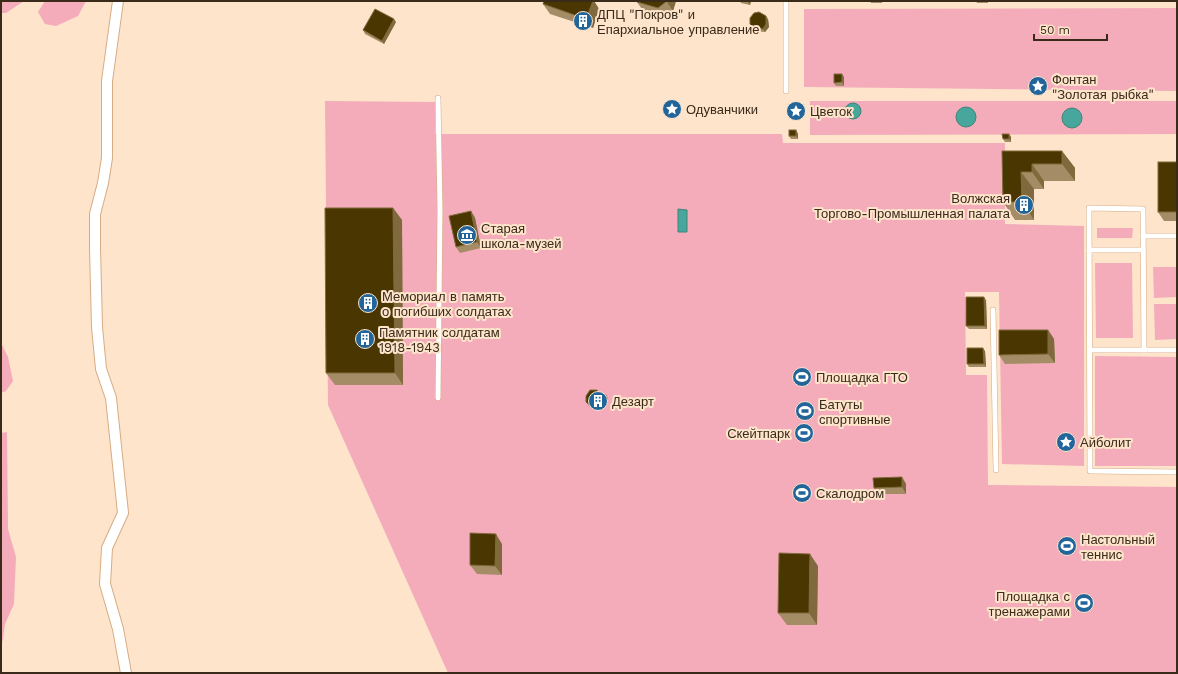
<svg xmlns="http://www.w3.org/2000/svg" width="1178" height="674" viewBox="0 0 1178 674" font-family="'Work Sans',sans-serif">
	<rect width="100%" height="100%" fill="#fde4cb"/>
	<g fill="#f4acba">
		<path d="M1,1H24L6,13H1Z"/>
		<path d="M45,1H86L78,16L56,26L45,24L38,12Z"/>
		<path d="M1177,8V91L804,87V9Z"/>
		<path d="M325,101L435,102V134H782L783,143H1005V224L1084,226V466L1002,464L999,292H965L966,375H987L988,485L1177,487V673H448L328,405Z"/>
		<path d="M810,101H1177V134L810,135Z"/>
		<path d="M1097,228H1133L1132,238H1097Z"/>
		<path d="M1095,263H1132L1133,338H1096Z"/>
		<path d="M1153,267H1177V297L1154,298Z"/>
		<path d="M1154,304H1177V339L1155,340Z"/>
		<path d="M1,343L8,357L13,381L6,391L1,393Z"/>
		<path d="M1095,356L1177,357V466H1095Z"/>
		<path d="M7,432L8,529L16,557L14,604L5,624L1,651V433Z"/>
	</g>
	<g fill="#47a79d" stroke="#438276">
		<circle cx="853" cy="111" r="8"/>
		<circle cx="966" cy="117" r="10"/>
		<circle cx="1072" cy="118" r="10"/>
		<path d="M678,209L687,210V232H678Z"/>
	</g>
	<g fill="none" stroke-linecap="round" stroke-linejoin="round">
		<g stroke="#d5ac84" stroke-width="6">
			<g id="service">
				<path d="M786,91V1"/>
				<path d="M1143,236H1177"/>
				<path d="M1089,250H1143"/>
				<path d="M993,310L996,470"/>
				<path d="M1090,350H1177"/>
				<path d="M1144,350L1143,209L1089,208L1090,471L1177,472"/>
				<path d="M438,398L440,210L438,98"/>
			</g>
		</g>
		<g stroke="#d5ac84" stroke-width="12">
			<path id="minor" d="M118,1L107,81V158L103,183L95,214V248L97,327L101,369L111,398L123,513L107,548L105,584L118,629L126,673"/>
		</g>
		<use href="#service" stroke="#fff" stroke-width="5"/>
		<use href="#minor" stroke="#fff" stroke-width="10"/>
	</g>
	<g fill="#a48d66">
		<path d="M544,1H594L599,9L593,28L550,14L543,4Z"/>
		<path d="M638,1H676L673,11L665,17L644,12L637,2Z"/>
		<path d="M740,1H751L750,5L741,3Z"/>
		<path d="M870,1H882V3H871Z"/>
		<path d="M976,1H988V3H977Z"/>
		<path d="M1083,1H1095V2H1084Z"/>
		<path d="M768,19L769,27L765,32L756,31L750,24Z"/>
		<path d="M396,22L384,44L365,34L363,30Z"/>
		<path d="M844,77V86H836L834,83Z"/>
		<path d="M796,130L798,134V139H791L789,136Z"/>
		<path d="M1009,134L1011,137V142H1005L1003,139Z"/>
		<path d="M1002,151H1062L1075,168V181H1044V189H1034V220H1015L1003,202Z"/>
		<path d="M1177,162V221H1164L1158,212Z"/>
		<path d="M393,208L402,220L403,385H335L326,373Z"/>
		<path d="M471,211L475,218L481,248L460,253L456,247Z"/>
		<path d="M986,300L987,329H969L966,326Z"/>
		<path d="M1048,330L1054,339L1055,363L1005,364L999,355Z"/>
		<path d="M985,351L986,367H969L967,364Z"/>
		<path d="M603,396L608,398V403H605L603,409L594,410L589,406L586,402Z"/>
		<path d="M902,477L906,484V494H878L874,488Z"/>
		<path d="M502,544V575L477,574L470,565Z"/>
		<path d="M818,566L817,625H787L778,613Z"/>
	</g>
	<g fill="#806a3d">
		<path d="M593,1H594L599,9L593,28L586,19Z"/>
		<path d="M667,1H676L673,11L667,2Z"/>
		<path d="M748,1H751L750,5L748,2Z"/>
		<path d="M766,16L768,19L769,27L765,32L763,29Z"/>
		<path d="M394,19L396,22L384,44L382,41Z"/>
		<path d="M842,74L844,77V86L842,82Z"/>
		<path d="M796,130L798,134V139L796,136Z"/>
		<path d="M1009,134L1011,137V142L1009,139Z"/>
		<path d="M1062,151L1075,168V181L1062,164Z"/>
		<path d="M1032,164L1044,181V189L1032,172Z"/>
		<path d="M1021,172L1034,189V220L1022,202Z"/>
		<path d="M393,208L402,220L403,385L395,373Z"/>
		<path d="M471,211L475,218L481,248L477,242Z"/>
		<path d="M984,297L986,300L987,329L985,326Z"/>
		<path d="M1048,330L1054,339L1055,363L1048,354Z"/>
		<path d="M983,348L985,351L986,367L984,364Z"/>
		<path d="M606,395L608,398V403L606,400Z"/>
		<path d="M603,400L605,403L603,409L601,406Z"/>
		<path d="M902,477L906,484V494L902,487Z"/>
		<path d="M496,534L502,544V575L495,566Z"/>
		<path d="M810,554L818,566L817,625L809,613Z"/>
	</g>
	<g fill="#4a3600" stroke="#806a3d">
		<path d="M544,1H593L586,19L543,4Z"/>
		<path d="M638,1H667L658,8L637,2Z"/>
		<path d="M375,9L394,19L382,41L363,30Z"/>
		<path d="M759,12L766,16V24L763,29L754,28L750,24V18L754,13Z"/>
		<path d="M834,74H842V82L834,83Z"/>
		<rect x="789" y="130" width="7" height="6"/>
		<path d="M1002,134H1009V139H1003Z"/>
		<path d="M1002,151H1062V164H1032V172H1021L1022,202H1003Z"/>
		<rect x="1158" y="162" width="19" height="50"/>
		<path d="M325,208H393L395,373H326Z"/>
		<path d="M471,211L477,242L456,247L449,216Z"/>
		<path d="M966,297H984L985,326H966Z"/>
		<path d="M999,330H1048V354L999,355Z"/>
		<path d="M967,348H983L984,364H967Z"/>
		<path d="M590,390H597L603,396L606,395V400H603L601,406L592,407L586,402V396Z"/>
		<path d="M902,477V487L874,488L873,478Z"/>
		<path d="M470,533L496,534L495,566L470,565Z"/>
		<path d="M779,553L810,554L809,613H778Z"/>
	</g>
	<defs>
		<g id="building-disc" transform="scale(1)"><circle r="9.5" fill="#21659a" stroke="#fde4cb"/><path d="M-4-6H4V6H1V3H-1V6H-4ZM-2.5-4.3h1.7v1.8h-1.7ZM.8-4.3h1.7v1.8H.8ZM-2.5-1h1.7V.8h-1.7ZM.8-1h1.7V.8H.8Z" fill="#fff"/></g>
		<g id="sight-disc" transform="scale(1)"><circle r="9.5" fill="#21659a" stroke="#fde4cb"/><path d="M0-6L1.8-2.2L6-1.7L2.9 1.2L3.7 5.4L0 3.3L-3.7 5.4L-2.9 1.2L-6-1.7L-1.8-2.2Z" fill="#fff"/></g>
		<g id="museum-disc" transform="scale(1)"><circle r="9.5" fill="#21659a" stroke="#fde4cb"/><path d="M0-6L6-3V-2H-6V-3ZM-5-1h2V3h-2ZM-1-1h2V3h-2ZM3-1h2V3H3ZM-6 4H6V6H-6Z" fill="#fff"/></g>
		<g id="stadium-disc" transform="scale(1)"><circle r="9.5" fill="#21659a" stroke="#fde4cb"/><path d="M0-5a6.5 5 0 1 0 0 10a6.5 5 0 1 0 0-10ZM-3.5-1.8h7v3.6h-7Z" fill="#fff"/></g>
	</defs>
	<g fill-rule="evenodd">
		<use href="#building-disc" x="583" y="21"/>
		<use href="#sight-disc" x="1038" y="86"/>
		<use href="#sight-disc" x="672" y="109"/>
		<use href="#sight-disc" x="796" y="111"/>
		<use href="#building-disc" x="1024" y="205"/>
		<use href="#museum-disc" x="467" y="235"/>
		<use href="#building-disc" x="368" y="303"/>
		<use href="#building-disc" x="365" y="339"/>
		<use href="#stadium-disc" x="802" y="377"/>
		<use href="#building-disc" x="598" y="401"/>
		<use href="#stadium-disc" x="805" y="411"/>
		<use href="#stadium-disc" x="804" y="433"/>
		<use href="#sight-disc" x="1066" y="442"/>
		<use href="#stadium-disc" x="802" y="493"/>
		<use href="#stadium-disc" x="1067" y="546"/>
		<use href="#stadium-disc" x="1084" y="603"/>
	</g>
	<g text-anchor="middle" stroke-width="4" stroke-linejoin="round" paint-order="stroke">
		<g font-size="13" fill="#3a2a1a" stroke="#fde4cb" text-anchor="start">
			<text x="597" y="19">ДПЦ "Покров" и<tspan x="597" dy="15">Епархиальное управление</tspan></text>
			<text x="1052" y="84">Фонтан<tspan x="1052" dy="15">"Золотая рыбка"</tspan></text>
			<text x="686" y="114">Одуванчики</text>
			<text x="810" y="116">Цветок</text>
			<text x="1010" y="203" text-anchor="end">Волжская<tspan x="1010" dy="15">Торгово-Промышленная палата</tspan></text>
			<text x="481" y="233">Старая<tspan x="481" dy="15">школа-музей</tspan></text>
			<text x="382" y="301">Мемориал в память<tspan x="382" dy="15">о погибших солдатах</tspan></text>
			<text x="379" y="337">Памятник солдатам<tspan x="379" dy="15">1918-1943</tspan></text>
			<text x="816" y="382">Площадка ГТО</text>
			<text x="612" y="406">Дезарт</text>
			<text x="819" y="409">Батуты<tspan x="819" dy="15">спортивные</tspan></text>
			<text x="790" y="438" text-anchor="end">Скейтпарк</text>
			<text x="1080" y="447">Айболит</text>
			<text x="816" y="498">Скалодром</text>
			<text x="1081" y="544">Настольный<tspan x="1081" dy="15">теннис</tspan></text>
			<text x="1070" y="601" text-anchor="end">Площадка с<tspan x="1070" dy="15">тренажерами</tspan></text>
		</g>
	</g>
	<rect width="1178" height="674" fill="none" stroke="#3a2a1a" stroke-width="4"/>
	<path d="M1034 34v6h73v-6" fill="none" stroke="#3a2a1a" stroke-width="2"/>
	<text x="1040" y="34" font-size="12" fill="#3a2a1a" stroke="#fde4cb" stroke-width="3" paint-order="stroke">50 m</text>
</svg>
